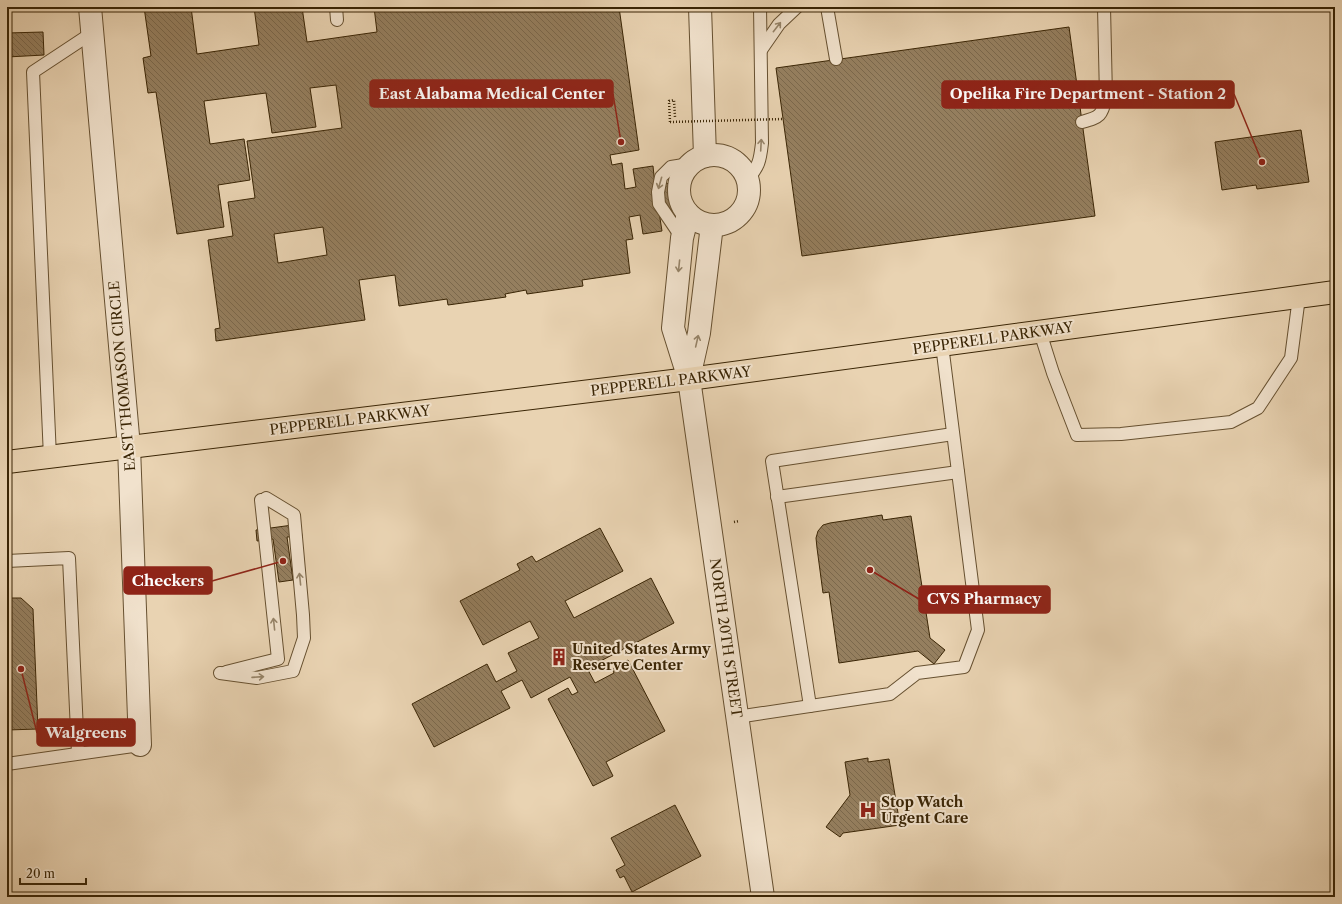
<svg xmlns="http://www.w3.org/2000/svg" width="1342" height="904" viewBox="0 0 1342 904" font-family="'Libre Caslon Text',serif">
	<defs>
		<pattern id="building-back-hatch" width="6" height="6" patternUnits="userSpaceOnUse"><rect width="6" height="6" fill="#957f5f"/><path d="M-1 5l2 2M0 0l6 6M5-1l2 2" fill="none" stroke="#7b684c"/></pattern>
	</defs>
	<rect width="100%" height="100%" fill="#e9d3b2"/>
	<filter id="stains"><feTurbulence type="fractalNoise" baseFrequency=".005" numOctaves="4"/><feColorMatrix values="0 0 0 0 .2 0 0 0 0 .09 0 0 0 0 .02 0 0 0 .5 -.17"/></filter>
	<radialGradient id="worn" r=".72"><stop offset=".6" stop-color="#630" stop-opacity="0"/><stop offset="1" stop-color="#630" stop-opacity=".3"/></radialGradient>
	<g fill="url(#building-back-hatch)" stroke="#3a2505" fill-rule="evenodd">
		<path d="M144,7H191L197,54L259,45L254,7H302L307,42L377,32L374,7H619L639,150L610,155L612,165L622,163L625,189L636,187L633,169L653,166L655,185L671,183L675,210L659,212L662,231L643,234L640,215L629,217L633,239L626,240L630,273L582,280L583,286L527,294L526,290L505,294L506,297L448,305L447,299L399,306L395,275L359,280L365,320L216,341L215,329L220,328L208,240L233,236L228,202L255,198L247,141L342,128L336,85L310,88L316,127L272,133L266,93L204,101L210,144L244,139L250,180L218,185L224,227L177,234L156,92L148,93L143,58L151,56ZM323,227L327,255L278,263L274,234Z"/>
		<path d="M1069,27L1095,216L802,256L776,68Z"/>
		<path d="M43,32L44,55L7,57V33Z"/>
		<path d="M1301,130L1309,182L1257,189L1256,185L1222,190L1215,142Z"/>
		<path d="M882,515L883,520L911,516L930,638L945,650L934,664L918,651L839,663L829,592L823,593L817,548L816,538L818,531L823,525L830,523Z"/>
		<path d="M300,524L302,536L287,537L293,580L279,582L273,539L257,541L256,530Z"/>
		<path d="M600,528L623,571L565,601L574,618L651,578L674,623L587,668L595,683L614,673L612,669L628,660L665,731L606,762L613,776L593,786L548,699L568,688L572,695L578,692L570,677L531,698L522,680L501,691L510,708L434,747L412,704L487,664L496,682L517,671L508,653L539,638L530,621L483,645L460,601L520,570L517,564L532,556L536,562Z"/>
		<path d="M7,598H21L33,609L38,729L7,730Z"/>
		<path d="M868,758V762L889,759L900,825L843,833L840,837L826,827L850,795L845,762Z"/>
		<path d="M675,805L701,856L632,892L624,876L620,878L616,870L625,865L611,838Z"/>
	</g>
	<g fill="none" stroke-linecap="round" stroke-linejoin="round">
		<g stroke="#665030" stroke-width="14">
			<g id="lane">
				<path d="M336,7L337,20"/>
				<path d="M827,7L836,59"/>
				<path d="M761,50L779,24L797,7"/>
				<path d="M1082,122C1100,117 1102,116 1106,97L1104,7"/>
				<path d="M747,180C759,166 760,161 762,143L760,7"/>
				<path d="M682,238L659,204L658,192L661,177L671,167L690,164"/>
				<path d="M1040,332L1053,373L1077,435L1121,434L1231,422L1258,408L1291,358L1299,297"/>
				<path d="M50,457L33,72L92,33"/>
				<path d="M777,497L958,472"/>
				<path d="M7,561L69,558L78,753"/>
				<path d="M226,672L278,659L261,500"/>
				<path d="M220,673L257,678L293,671L304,638L303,615L294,515L266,498"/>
				<path d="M810,706L772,461L953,434"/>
				<path d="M737,717L890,694L917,673L964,667L978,630L942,345"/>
				<path d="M7,764L140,745"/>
			</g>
		</g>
		<g stroke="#665030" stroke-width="24">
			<g id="street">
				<path d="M90,7L129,447L140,745"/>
				<path d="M700,7L705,156"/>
				<circle cx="714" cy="190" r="35"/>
				<path d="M688,214L682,238L673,328L689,379L763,897"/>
				<path d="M689,378L699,333L712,225"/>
			</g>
		</g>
		<g stroke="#3a2505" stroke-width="24">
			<path id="primary" d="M7,462L689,379L1335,292"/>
		</g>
		<g stroke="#3a2505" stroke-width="2.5" stroke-dasharray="1 2" stroke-linecap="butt">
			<path d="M670,122L669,101L674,100L675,117"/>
			<path d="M734,522L739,521"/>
		</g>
		<use href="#lane" stroke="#f1e2cd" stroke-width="12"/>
		<use href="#street" stroke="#f1e2cd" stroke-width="22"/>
		<use href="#primary" stroke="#e9d3b2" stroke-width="22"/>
		<path stroke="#3a2505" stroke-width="2.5" stroke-dasharray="1 2" stroke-linecap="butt" d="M670,122L783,119"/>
	</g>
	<defs><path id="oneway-shaft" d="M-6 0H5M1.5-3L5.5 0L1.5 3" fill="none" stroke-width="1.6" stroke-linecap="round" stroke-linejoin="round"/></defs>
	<g stroke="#968469">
		<use href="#oneway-shaft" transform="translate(777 27) rotate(-52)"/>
		<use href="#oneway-shaft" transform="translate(761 145) rotate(-87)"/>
		<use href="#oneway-shaft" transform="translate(660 183) rotate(106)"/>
		<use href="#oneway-shaft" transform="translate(679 266) rotate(96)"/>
		<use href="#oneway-shaft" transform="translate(697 341) rotate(-77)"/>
		<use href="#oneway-shaft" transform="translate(300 579) rotate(-96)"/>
		<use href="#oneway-shaft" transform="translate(274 624) rotate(-96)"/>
		<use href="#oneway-shaft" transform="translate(258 677) rotate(-4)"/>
	</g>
	<defs>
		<g id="building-bare" transform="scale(1.38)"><path d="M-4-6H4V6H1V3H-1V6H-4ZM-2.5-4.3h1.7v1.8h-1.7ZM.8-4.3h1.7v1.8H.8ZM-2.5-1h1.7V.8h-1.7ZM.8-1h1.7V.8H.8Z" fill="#8f2418" stroke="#f1e2cd" stroke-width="2.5" paint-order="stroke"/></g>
		<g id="hospital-bare" transform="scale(1.38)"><path d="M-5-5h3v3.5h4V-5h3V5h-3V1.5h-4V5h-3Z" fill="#8f2418" stroke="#f1e2cd" stroke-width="2.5" paint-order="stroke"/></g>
	</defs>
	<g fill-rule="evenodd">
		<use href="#building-bare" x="559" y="657"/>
		<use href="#hospital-bare" x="868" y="810"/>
	</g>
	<g text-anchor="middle" stroke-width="4" stroke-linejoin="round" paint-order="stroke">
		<g font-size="14" fill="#3a2505" stroke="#f1e2cd">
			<text transform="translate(993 338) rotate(-8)" y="5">PEPPERELL PARKWAY</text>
			<text transform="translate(122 376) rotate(-95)" y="5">EAST THOMASON CIRCLE</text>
			<text transform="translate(671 381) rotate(-7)" y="5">PEPPERELL PARKWAY</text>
			<text transform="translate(350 420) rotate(-7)" y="5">PEPPERELL PARKWAY</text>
			<text transform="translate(726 638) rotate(82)" y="5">NORTH 20TH STREET</text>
		</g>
		<g font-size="14" font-weight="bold" fill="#3a2505" stroke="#f1e2cd" text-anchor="start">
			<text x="572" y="654">United States Army<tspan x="572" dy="16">Reserve Center</tspan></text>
			<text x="881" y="807">Stop Watch<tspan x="881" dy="16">Urgent Care</tspan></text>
		</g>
	</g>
	<path fill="none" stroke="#8f2418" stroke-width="1.5" d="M621 142L613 94M1262 162L1234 94M283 561L212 581M870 570L919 599M21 669L37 733"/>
	<g fill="#8f2418" stroke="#f1e2cd" stroke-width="1.5">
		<circle cx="621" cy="142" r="4"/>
		<circle cx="1262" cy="162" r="4"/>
		<circle cx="283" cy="561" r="4"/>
		<circle cx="870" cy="570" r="4"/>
		<circle cx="21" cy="669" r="4"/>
	</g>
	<g fill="#8f2418" stroke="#8f2418" stroke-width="1.5">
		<rect x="370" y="80" width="243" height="27" rx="4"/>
		<rect x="942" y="81" width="292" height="27" rx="4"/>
		<rect x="124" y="567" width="88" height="27" rx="4"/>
		<rect x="919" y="586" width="131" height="27" rx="4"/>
		<rect x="37" y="719" width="98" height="27" rx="4"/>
	</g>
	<g font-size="15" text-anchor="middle" font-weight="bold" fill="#fff">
		<text x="492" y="99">East Alabama Medical Center</text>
		<text x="1088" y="99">Opelika Fire Department - Station 2</text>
		<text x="168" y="586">Checkers</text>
		<text x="984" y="604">CVS Pharmacy</text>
		<text x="86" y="738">Walgreens</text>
	</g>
	<rect width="1342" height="904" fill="none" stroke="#e9d3b2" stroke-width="24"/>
	<rect x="8" y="8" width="1326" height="888" fill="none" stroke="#3a2505" stroke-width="2"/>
	<rect x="12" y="12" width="1318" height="880" fill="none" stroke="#3a2505"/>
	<path d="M20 878v6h66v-6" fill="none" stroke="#3a2505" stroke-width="2"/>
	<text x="26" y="878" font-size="12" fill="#3a2505" stroke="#f1e2cd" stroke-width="3" paint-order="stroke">20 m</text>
	<rect width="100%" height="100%" filter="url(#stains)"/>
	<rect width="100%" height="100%" fill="url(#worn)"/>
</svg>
